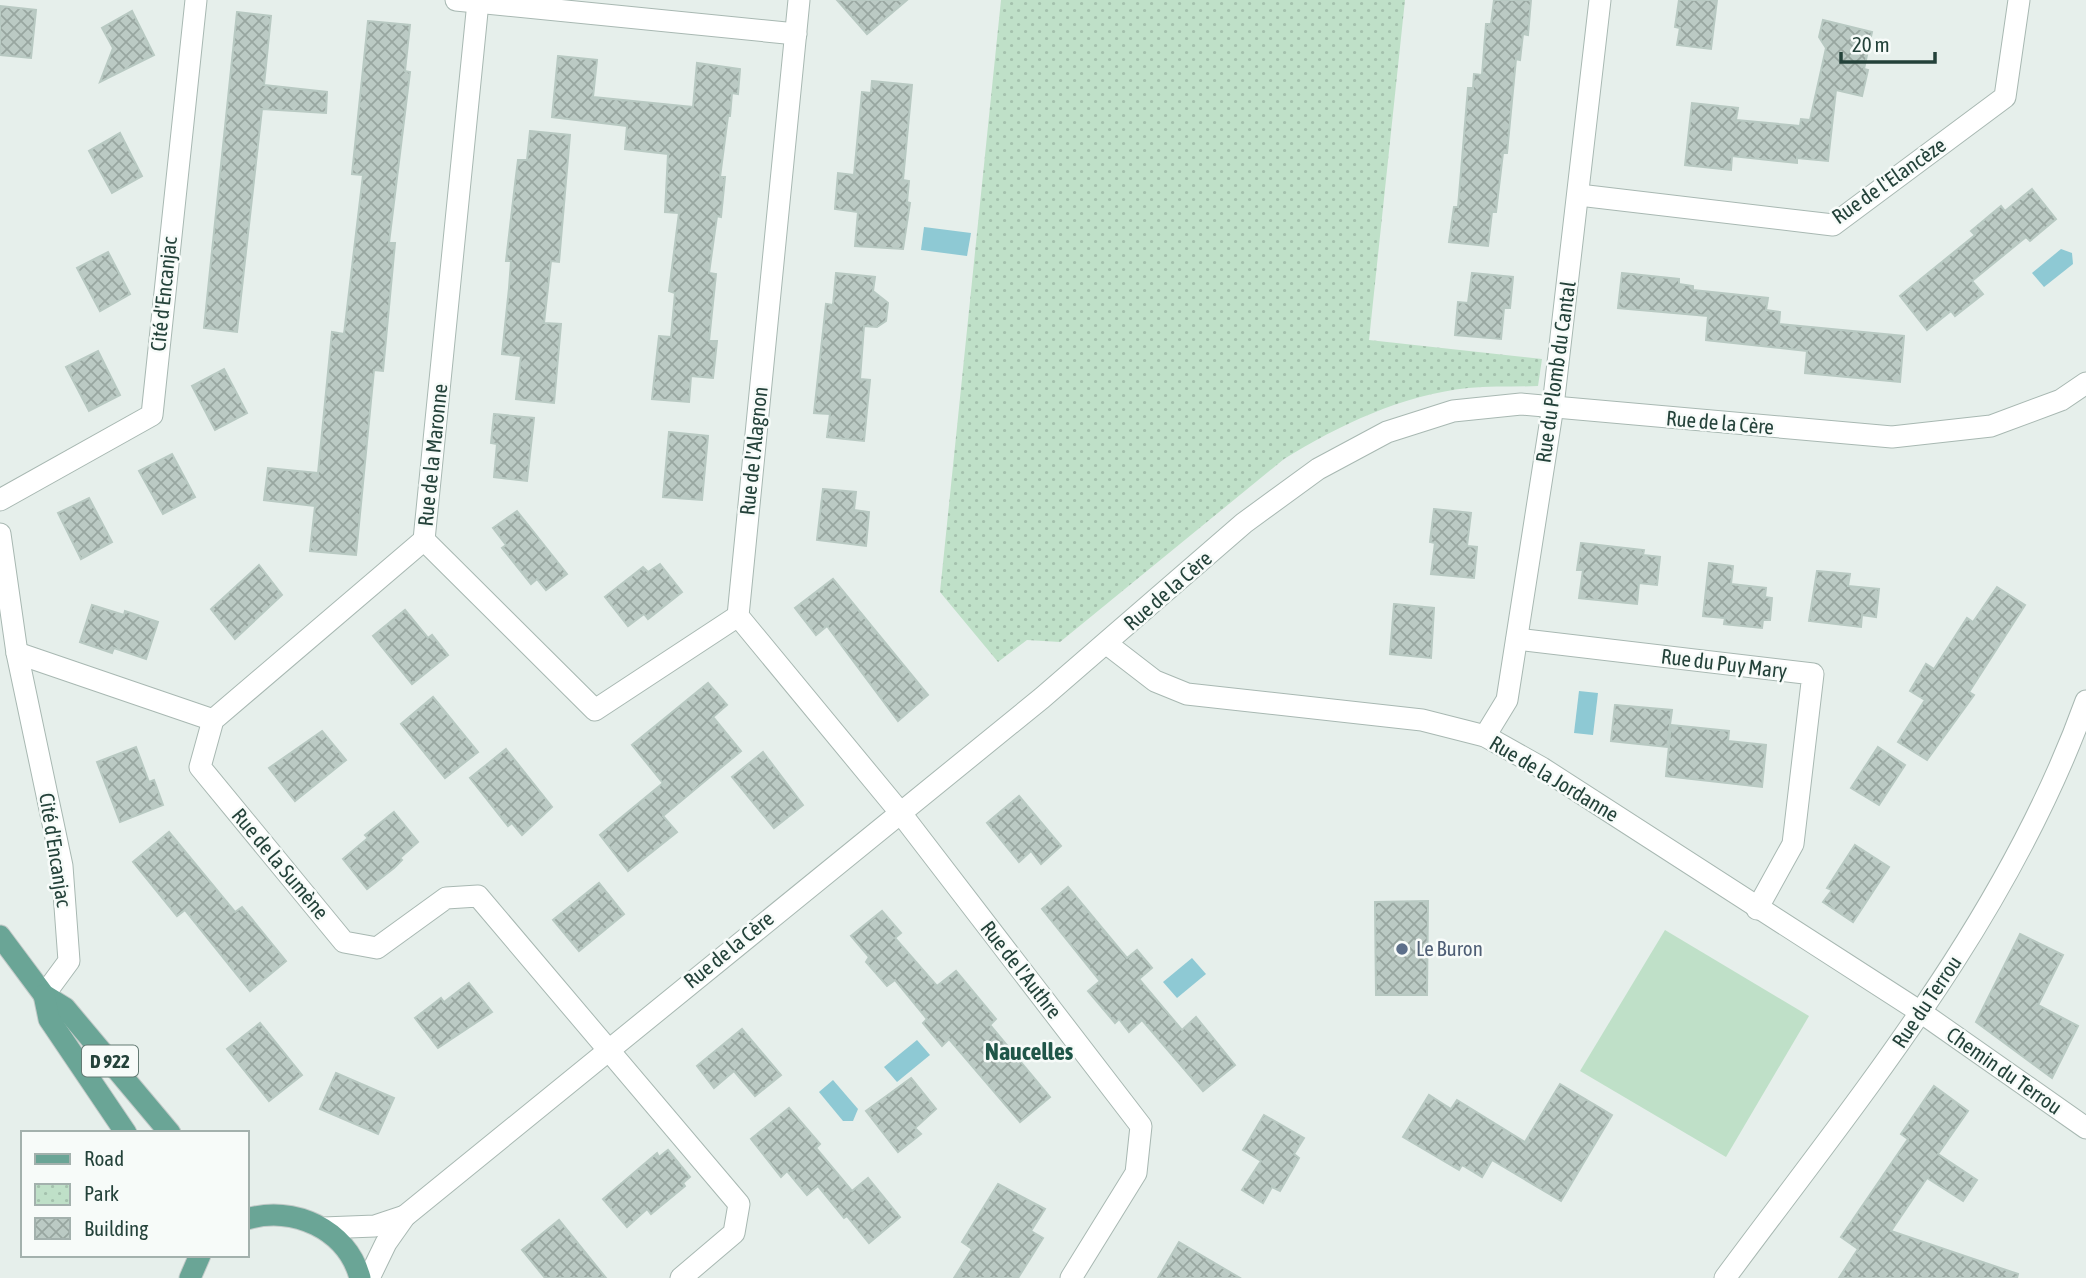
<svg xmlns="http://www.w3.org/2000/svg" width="2086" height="1278" viewBox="0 0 2086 1278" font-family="'Asap Condensed',sans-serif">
	<defs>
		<pattern id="park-dots" width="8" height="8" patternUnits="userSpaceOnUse" patternTransform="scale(1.75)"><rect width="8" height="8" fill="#bfe0c8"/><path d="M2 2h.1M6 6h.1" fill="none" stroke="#a4c1ad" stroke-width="1.8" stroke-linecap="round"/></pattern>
		<pattern id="building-cross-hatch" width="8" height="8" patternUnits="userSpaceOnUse" patternTransform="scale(1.75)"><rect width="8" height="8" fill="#bbcac4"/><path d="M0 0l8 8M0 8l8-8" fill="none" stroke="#98a6a0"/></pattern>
	</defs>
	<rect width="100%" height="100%" fill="#e6efeb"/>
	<path fill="#bfe0c8" d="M1665,930L1809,1016L1726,1157L1580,1071Z"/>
	<path fill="url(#park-dots)" d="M1001,0H1405L1369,340L1542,359L1538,386C1515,387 1491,386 1468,388C1402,395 1339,425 1284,459L1060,642L1027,640L998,662L940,592Z"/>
	<g fill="#8ec9d4">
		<path d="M924,227L971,233L967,256L921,250Z"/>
		<path d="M2061,249L2072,253L2073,264L2044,287L2032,273Z"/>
		<path d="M1579,691L1598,693L1593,735L1574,733Z"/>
		<path d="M1192,958L1206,974L1177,998L1163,982Z"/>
		<path d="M917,1040L930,1055L897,1082L884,1067Z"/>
		<path d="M833,1080L858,1109L853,1121H843L819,1092Z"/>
	</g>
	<g fill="url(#building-cross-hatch)" stroke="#b8c9c2" stroke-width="2">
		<path d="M837,0H907L867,34Z"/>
		<path d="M1494,0H1531L1528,35L1523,34L1520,60L1516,59L1507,153H1503L1496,212H1492L1488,246L1449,242L1454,207H1458L1468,88H1473L1474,74L1482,75L1486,24H1491Z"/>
		<path d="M1679,0H1717L1711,49L1677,45L1680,28L1675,27Z"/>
		<path d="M0,6L36,10L31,58L0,55Z"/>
		<path d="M132,11L154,55L100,82L113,48L102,28Z"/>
		<path d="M237,12L271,16L264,85L327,92L326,113L262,109L237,332L204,328Z"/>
		<path d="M1823,20L1872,32L1864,69L1868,70L1862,96L1836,90L1828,161L1797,158V163L1732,156L1731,170L1685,165L1692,103L1738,108L1736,120L1800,126L1801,119L1810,120L1826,48L1819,37Z"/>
		<path d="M368,21L410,25L405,71L410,72L389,243H395L383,371L374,370L356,555L310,551L315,506L264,500L268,468L318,473L332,332L344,334L363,175L352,174Z"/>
		<path d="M558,56L597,60L593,97L693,107L697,63L740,69L738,94L732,93L730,116H728L720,177H725L721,217L717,216L709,273L716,274L709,341H717L713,378L691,376L689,402L652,399L659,336L671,337L675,293L669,291L679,213L665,212L668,154L625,149L627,126L552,117Z"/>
		<path d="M872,81L912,85L903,180L909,181L907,202L910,203L903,249L855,246L858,212L835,209L838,173L854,175L862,92L871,93Z"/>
		<path d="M530,131L570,135L559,262L551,261L544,323L561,324L554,403L516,399L521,356L502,354L509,288L511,261H506L515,184L518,160H527Z"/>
		<path d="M120,133L142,176L112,193L89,151Z"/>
		<path d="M2032,189L2056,219L2030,241L2026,237L1972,281L1983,294L1955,316L1951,311L1927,330L1900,296L1975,235L1971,231L2001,206L2005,211Z"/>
		<path d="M108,252L130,294L100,311L77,268Z"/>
		<path d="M836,273L875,277L873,291L888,303L886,321L877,327L864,326L860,379L870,380L864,441L827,437L830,414L814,413L826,304L833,305Z"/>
		<path d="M1472,273L1513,277L1510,308H1504L1501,339L1455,335L1458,302L1468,303Z"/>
		<path d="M1622,273L1679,279V284L1693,286V290L1768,298L1766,310L1780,312L1779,324L1904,336L1900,382L1805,373L1807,351L1706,340L1708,316L1618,308Z"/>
		<path d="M98,351L120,395L89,411L66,367Z"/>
		<path d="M224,369L247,413L215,430L192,386Z"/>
		<path d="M494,414L534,418L527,481L494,477L497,444L491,443Z"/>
		<path d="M669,432L708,436L702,500L663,497Z"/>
		<path d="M172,454L195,497L163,514L139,471Z"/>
		<path d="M823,489L856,492L854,510L869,512L866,546L817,540Z"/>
		<path d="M89,498L112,542L81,559L58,513Z"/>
		<path d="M1434,509L1471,513L1467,546L1477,547L1474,578L1431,574L1435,543L1430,542Z"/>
		<path d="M517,511L567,574L546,590L537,579L531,584L502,548L506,545L493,528Z"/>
		<path d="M1581,543L1644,550L1643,555L1660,557L1657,585L1639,583L1637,604L1579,598L1583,570H1577Z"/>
		<path d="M1709,563L1733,566L1731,584L1766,588L1765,597L1772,598L1770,620H1763L1762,628L1724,624L1725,618L1703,616Z"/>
		<path d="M660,564L682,592L648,619L644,614L628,626L605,597L643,567L648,572Z"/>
		<path d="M259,565L282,595L235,639L211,609Z"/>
		<path d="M1817,571L1850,574L1848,586L1879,589L1876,617L1862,615L1861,627L1809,621Z"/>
		<path d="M833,579L928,695L898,721L827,626L816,635L795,608Z"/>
		<path d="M1997,587L2025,605L1969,692L1974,695L1927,760L1898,742L1925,700L1910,691L1926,664L1934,669L1967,618L1973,622Z"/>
		<path d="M1394,604L1434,608L1431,658L1390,654Z"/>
		<path d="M92,605L124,615L125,611L158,622L146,659L114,648L112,653L80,642Z"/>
		<path d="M405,610L428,638L432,635L448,655L412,684L373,636Z"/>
		<path d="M708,683L727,705L713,717L741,751L663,816L677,832L628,871L600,835L663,783L632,745Z"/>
		<path d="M433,697L478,752L445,778L401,724Z"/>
		<path d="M1615,705L1672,710L1667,747L1611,741Z"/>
		<path d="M1671,725L1729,731L1728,741L1766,745L1762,787L1666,776Z"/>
		<path d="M322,731L346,760L295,801L269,768Z"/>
		<path d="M136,747L149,782L154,780L163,805L120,822L97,762Z"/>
		<path d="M1878,747L1905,765L1879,805L1851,788Z"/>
		<path d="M506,749L552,807L522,835L512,823L508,826L470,778Z"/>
		<path d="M763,752L803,805L774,828L732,777Z"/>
		<path d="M1019,796L1061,846L1041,864L1031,851L1019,862L987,823Z"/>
		<path d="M394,812L418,842L400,858L402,860L394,868L367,889L343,859L368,838L365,835Z"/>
		<path d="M169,832L235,912L242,907L286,961L250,991L185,910L177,916L133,862Z"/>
		<path d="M1855,845L1889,867L1853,922L1823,902L1832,890L1827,888Z"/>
		<path d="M599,883L624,914L579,951L553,920Z"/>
		<path d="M1068,887L1127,958L1137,950L1152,968L1139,979L1182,1030L1196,1017L1235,1065L1203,1091L1142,1020L1129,1032L1119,1019L1115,1023L1088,991L1100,981L1042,909Z"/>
		<path d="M1428,901L1427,995H1376L1375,902Z"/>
		<path d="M882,911L901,933L895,938L937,986L956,971L996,1019L990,1025L1050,1097L1020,1122L949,1039L942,1046L923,1023L927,1019L895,980L887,986L866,962L869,957L851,936Z"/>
		<path d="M2020,934L2063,955L2038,1005L2078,1026L2052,1078L1976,1022Z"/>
		<path d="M469,983L492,1012L438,1048L415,1018L441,998L444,1002Z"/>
		<path d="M260,1023L302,1075L269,1101L227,1049Z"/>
		<path d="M742,1029L781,1075L755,1096L734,1071L714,1088L697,1066Z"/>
		<path d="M336,1073L394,1098L378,1134L320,1109Z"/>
		<path d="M911,1078L936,1109L915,1128L921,1134L898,1152L866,1111Z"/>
		<path d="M1560,1084L1612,1115L1561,1201L1492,1160L1482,1177L1462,1165L1459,1170L1403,1137L1429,1095L1451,1109L1457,1100L1525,1142Z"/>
		<path d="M1934,1086L1968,1111L1938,1154L1977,1180L1963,1201L1927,1178L1891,1231L2018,1274L2017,1278H1839L1858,1249L1841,1237L1908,1139L1901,1134Z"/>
		<path d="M789,1108L820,1144L816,1148L852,1191L868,1178L900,1217L869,1243L847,1216L844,1218L818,1186L807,1195L787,1171L781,1177L751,1139Z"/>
		<path d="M1264,1115L1304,1138L1294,1154L1299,1158L1280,1191L1272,1187L1263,1203L1242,1190L1261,1161L1243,1150Z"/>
		<path d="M668,1150L690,1177L683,1183L685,1186L651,1214L647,1209L627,1227L603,1199L657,1153L659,1157Z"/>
		<path d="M998,1184L1045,1209L1031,1231L1043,1238L1018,1278H954L972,1249L962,1242Z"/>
		<path d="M559,1220L606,1278H545L522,1250Z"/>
		<path d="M1179,1242L1240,1278H1158Z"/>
	</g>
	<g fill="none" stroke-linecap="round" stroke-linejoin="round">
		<g stroke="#a8b8b2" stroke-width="23">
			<g id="minor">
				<path d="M456,0L796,34"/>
				<path d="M799,0L738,616L899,811L1141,1126L1136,1173L1071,1278"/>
				<path d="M478,2L424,540L595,710L738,616"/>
				<path d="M1579,195L1833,225L2005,97L2019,0"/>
				<path d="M0,500L152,415L196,0"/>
				<path d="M0,534L17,653L62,866L69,961L44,995"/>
				<path d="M424,540L213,720L200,767L344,942L377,948L446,898L478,896L739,1204L734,1233L681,1278"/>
				<path d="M1517,639L1813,674L1793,844L1757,909"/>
				<path d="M1107,644L1155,681L1187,694L1422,720L1485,736L1542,768L1922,1013L2086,1128"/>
				<path d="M17,653L213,720"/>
				<path d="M1485,736L1507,700L1553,406L1600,0"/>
				<path d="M1725,1278C1860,1096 2008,918 2086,701"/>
			</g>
		</g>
		<g stroke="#a8b8b2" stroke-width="23">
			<g id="tertiary">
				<path d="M323,1228L375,1226L405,1216"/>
				<path d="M369,1278L386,1243L405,1216L1042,698L1244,523L1318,469L1387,432L1453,411L1521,404L1892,437L1991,426L2061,400L2086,383"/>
			</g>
		</g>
		<g stroke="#c2cac8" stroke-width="23">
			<g id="primary">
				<path d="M0,936L44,995L65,1008L170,1133"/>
				<path d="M44,995L49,1019L126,1133"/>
				<path d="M247,1219C293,1205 347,1229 360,1278"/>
				<path d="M190,1278L200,1255"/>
			</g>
		</g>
		<use href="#minor" stroke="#fff" stroke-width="21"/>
		<use href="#tertiary" stroke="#fff" stroke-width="21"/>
		<use href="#primary" stroke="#6aa596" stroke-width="21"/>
	</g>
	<circle fill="#5c6f8a" stroke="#f7fbf9" stroke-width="2.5" cx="1402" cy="949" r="7"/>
	<g text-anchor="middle" stroke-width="5" stroke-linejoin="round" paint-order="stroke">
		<rect fill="#f7fbf9" stroke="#637a73" stroke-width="2" x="82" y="1045.5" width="56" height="31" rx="5"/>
		<g font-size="19" font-weight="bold" fill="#24423a">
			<text x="110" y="1068">D 922</text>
		</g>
		<g font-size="21" fill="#24423a" stroke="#f7fbf9">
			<text transform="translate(1889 181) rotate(-35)" y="7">Rue de l'Elancèze</text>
			<text transform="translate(164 294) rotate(-84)" y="7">Cité d'Encanjac</text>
			<text transform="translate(1556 372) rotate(-82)" y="7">Rue du Plomb du Cantal</text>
			<text transform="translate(1720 423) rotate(5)" y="7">Rue de la Cère</text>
			<text transform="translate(754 451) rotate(-84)" y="7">Rue de l'Alagnon</text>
			<text transform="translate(433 455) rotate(-84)" y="7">Rue de la Maronne</text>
			<text transform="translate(1168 591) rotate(-41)" y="7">Rue de la Cère</text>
			<text transform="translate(1724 664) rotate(7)" y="7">Rue du Puy Mary</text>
			<text transform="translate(1554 779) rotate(31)" y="7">Rue de la Jordanne</text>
			<text transform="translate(55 850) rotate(81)" y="7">Cité d'Encanjac</text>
			<text transform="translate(280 864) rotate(50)" y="7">Rue de la Sumène</text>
			<text transform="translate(729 950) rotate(-39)" y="7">Rue de la Cère</text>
			<text transform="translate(1021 970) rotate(52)" y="7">Rue de l'Authre</text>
			<text transform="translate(1927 1002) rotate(-56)" y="7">Rue du Terrou</text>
			<text transform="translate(2004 1071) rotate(35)" y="7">Chemin du Terrou</text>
		</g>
		<g font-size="21" fill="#4e5e75" stroke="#f7fbf9" text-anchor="start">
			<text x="1416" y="956">Le Buron</text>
		</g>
		<g font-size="24" font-weight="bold" fill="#1f5548" stroke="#f7fbf9">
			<text x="1029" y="1060">Naucelles</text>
		</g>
	</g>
	<rect x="21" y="1131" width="228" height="126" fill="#f7fbf9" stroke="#a3b1ad" stroke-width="2"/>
	<rect x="35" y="1154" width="35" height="10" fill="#6aa596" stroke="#a3b1ad" stroke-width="2"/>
	<text x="84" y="1166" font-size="21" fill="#24423a">Road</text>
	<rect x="35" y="1184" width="35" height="21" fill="url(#park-dots)" stroke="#a3b1ad" stroke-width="2"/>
	<text x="84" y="1201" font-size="21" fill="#24423a">Park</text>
	<rect x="35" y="1218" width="35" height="21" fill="url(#building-cross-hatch)" stroke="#a3b1ad" stroke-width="2"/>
	<text x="84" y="1236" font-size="21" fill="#24423a">Building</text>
	<path d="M1841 52v10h94v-10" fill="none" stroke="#24423a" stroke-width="3.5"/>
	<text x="1852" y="52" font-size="21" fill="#24423a" stroke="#f7fbf9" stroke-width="5" paint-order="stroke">20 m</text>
</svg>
